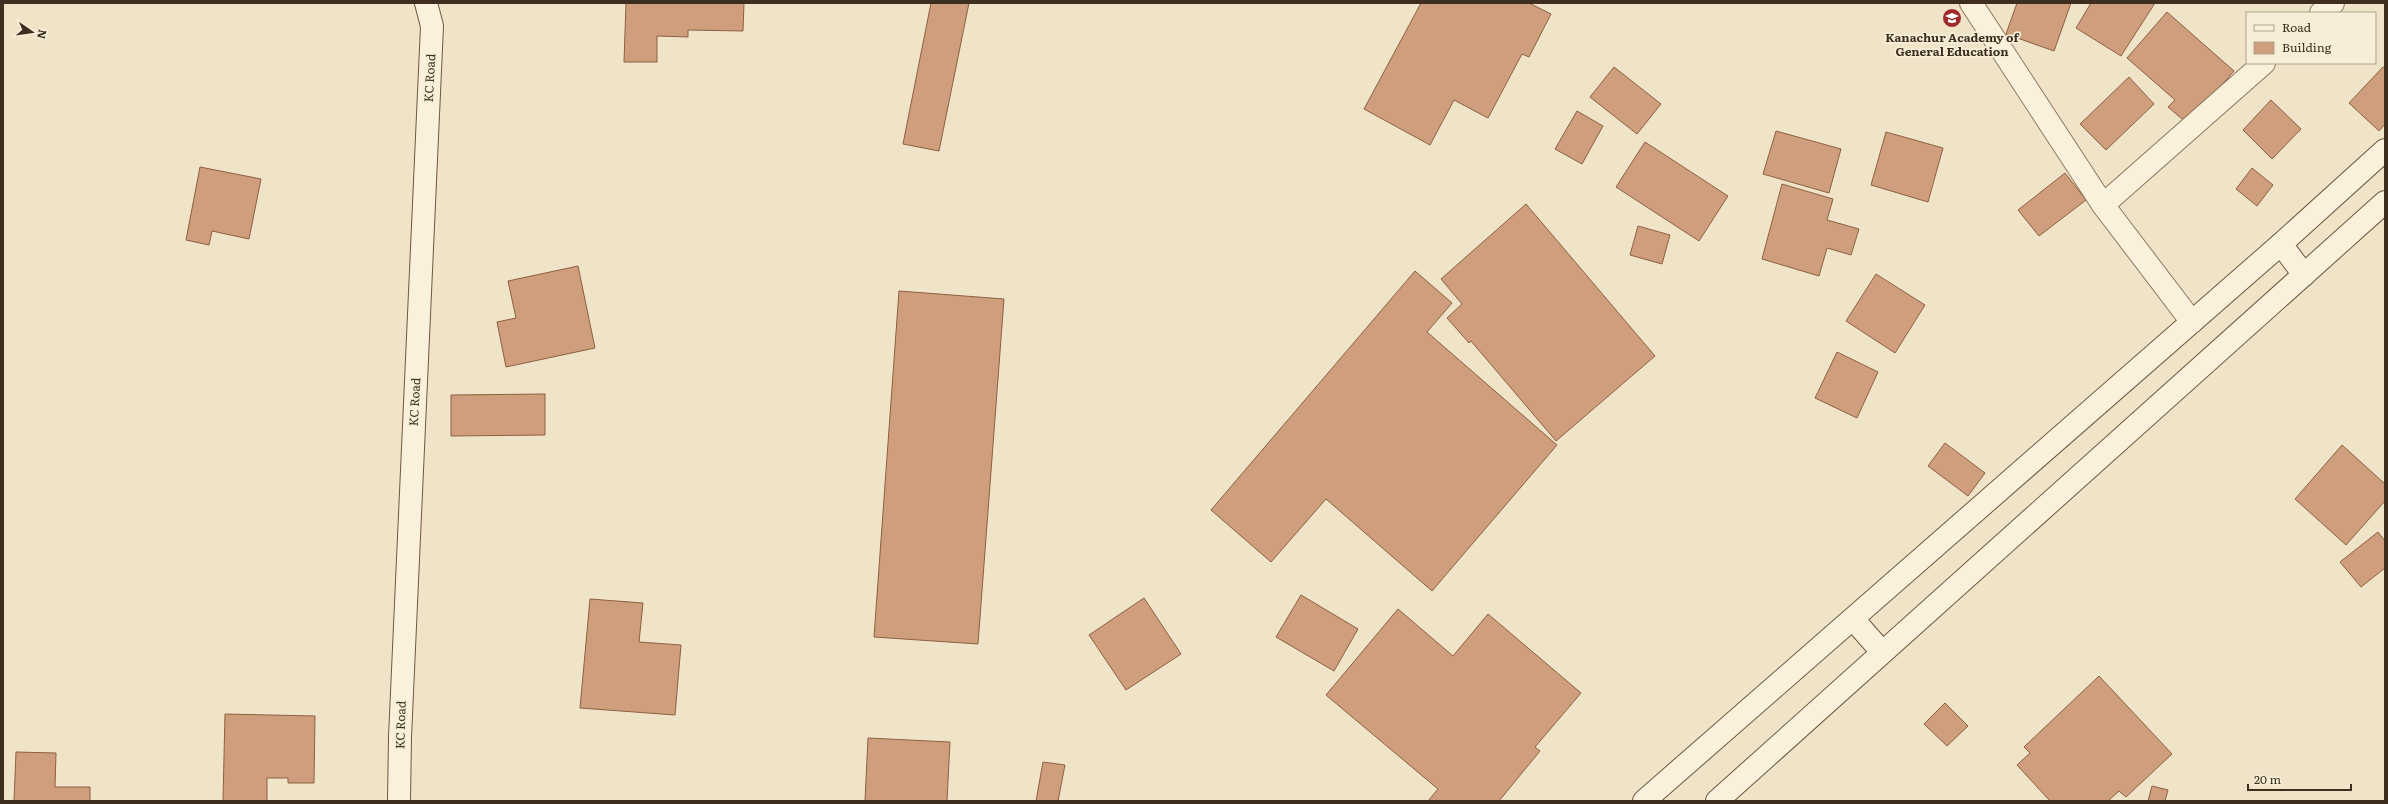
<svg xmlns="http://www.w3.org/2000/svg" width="2388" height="804" viewBox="0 0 2388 804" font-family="Literata,serif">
	<rect width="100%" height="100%" fill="#f0e4c8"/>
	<g fill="#cf9f7d" stroke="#8d5f41">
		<path d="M626,3H744L743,31L688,30V37L657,36V62H624Z"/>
		<path d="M931,3H969L939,151L903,144Z"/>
		<path d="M1421,3H1529L1551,14L1529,57L1522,54L1488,118L1454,100L1430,145L1364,109Z"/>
		<path d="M2017,3H2071L2054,51L2006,34Z"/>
		<path d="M2091,3H2155L2121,56L2076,28Z"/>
		<path d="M2167,12L2234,71L2188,124L2168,107L2175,100L2127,58Z"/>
		<path d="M1614,67L1661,104L1637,134L1590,97Z"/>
		<path d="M2383,67L2385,68V124L2379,131L2349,103Z"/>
		<path d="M2129,77L2154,104L2106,150L2080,124Z"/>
		<path d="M2271,100L2301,129L2272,159L2243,130Z"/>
		<path d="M1577,111L1603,126L1582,164L1555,149Z"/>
		<path d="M1776,131L1841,149L1829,193L1763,174Z"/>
		<path d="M1886,132L1943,148L1928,202L1871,185Z"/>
		<path d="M1645,142L1728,196L1699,241L1616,187Z"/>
		<path d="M200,167L261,179L249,239L212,231L209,245L186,240Z"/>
		<path d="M2252,168L2273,185L2257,206L2236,189Z"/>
		<path d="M2065,173L2086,200L2039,236L2018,210Z"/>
		<path d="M1782,184L1833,199L1827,220L1859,229L1851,255L1827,248L1819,276L1762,259Z"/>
		<path d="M1526,204L1655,356L1556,441L1471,341L1469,343L1447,318L1462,304L1441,279Z"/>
		<path d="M1638,226L1670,235L1662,264L1630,255Z"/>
		<path d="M578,266L595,348L506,367L497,322L516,318L508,281Z"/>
		<path d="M1415,271L1452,303L1427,332L1557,445L1432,591L1326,499L1271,562L1211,510Z"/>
		<path d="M1876,274L1925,305L1895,353L1846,321Z"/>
		<path d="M899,291L1004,299L978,644L874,637Z"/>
		<path d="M1837,352L1878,372L1857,418L1815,398Z"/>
		<path d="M545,394V435L451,436V395Z"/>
		<path d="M1945,443L1985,473L1968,496L1928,466Z"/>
		<path d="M2342,445L2385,484V501L2346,545L2295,499Z"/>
		<path d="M2378,532L2385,541V568L2361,587L2340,562Z"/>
		<path d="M1301,595L1358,629L1334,671L1276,637Z"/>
		<path d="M1144,598L1181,654L1126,690L1089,635Z"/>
		<path d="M590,599L643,603L639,642L681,645L675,715L580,708Z"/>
		<path d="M1398,609L1453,656L1488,614L1581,693L1535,747L1540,751L1499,801H1428L1438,789L1326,695Z"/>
		<path d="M2099,676L2172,754L2126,797L2119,791L2108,801H2050L2017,765L2030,753L2024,747Z"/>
		<path d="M1945,703L1968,726L1947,746L1924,724Z"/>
		<path d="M225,714L315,716L314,783H288V778H267V801H223Z"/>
		<path d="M868,738L950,742L947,801H865Z"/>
		<path d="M16,752L56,753L55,787H90V801H14Z"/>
		<path d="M1043,762L1065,765L1058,801H1036Z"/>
		<path d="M2152,786L2168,790L2165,801H2148Z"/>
	</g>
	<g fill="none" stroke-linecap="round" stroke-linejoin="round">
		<g stroke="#8d765c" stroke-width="24">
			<g id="minor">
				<path d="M1971,3L2103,205L2192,322"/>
				<path d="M2321,13L2333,3"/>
				<path d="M2103,205L2264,63"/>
			</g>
		</g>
		<g stroke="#6f573f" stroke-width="24">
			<g id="secondary">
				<path d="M2281,244L2304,275"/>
				<path d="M1853,619L1882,652"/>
				<path d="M399,801L400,737L432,26L426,3"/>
				<path d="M1644,801L2281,244L2385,150"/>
				<path d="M1717,801L2385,202"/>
			</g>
		</g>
		<use href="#minor" stroke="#faf1dc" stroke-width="22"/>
		<use href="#secondary" stroke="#faf1dc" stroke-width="22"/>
	</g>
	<defs>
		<g id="university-disc" transform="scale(1)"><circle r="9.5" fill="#9e2a2b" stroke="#f7eed8"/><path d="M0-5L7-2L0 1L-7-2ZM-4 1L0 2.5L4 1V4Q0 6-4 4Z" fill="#fff"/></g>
	</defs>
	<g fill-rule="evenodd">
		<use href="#university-disc" x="1952" y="18"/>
	</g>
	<g text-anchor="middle" stroke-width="3.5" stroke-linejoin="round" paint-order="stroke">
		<g font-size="12" font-weight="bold" fill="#3d2e20" stroke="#f7eed8">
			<text x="1952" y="42">Kanachur Academy of<tspan x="1952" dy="14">General Education</tspan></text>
		</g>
		<g font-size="12" fill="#3d2e20" stroke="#f7eed8">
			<text transform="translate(430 78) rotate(-87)" y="4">KC Road</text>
			<text transform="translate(415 402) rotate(-87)" y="4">KC Road</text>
			<text transform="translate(401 725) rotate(-88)" y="4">KC Road</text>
		</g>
	</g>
	<rect width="2388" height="804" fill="none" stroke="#3d2e20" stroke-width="8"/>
	<rect x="2246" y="12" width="130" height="52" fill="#f7eed8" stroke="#ada18e"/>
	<rect x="2254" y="25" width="20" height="6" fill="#faf1dc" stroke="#ada18e"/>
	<text x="2282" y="32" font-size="12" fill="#3d2e20">Road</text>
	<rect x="2254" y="42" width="20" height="12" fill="#cf9f7d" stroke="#ada18e"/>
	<text x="2282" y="52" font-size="12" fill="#3d2e20">Building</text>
	<g transform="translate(32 32) rotate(103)" stroke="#f7eed8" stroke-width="3" paint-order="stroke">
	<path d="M0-3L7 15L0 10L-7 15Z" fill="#3d2e20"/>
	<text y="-6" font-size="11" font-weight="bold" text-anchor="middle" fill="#3d2e20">N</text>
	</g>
	<path d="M2248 784v6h103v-6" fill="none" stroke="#3d2e20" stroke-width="2"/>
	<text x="2254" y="784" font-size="12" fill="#3d2e20" stroke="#f7eed8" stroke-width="3" paint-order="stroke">20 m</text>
</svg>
